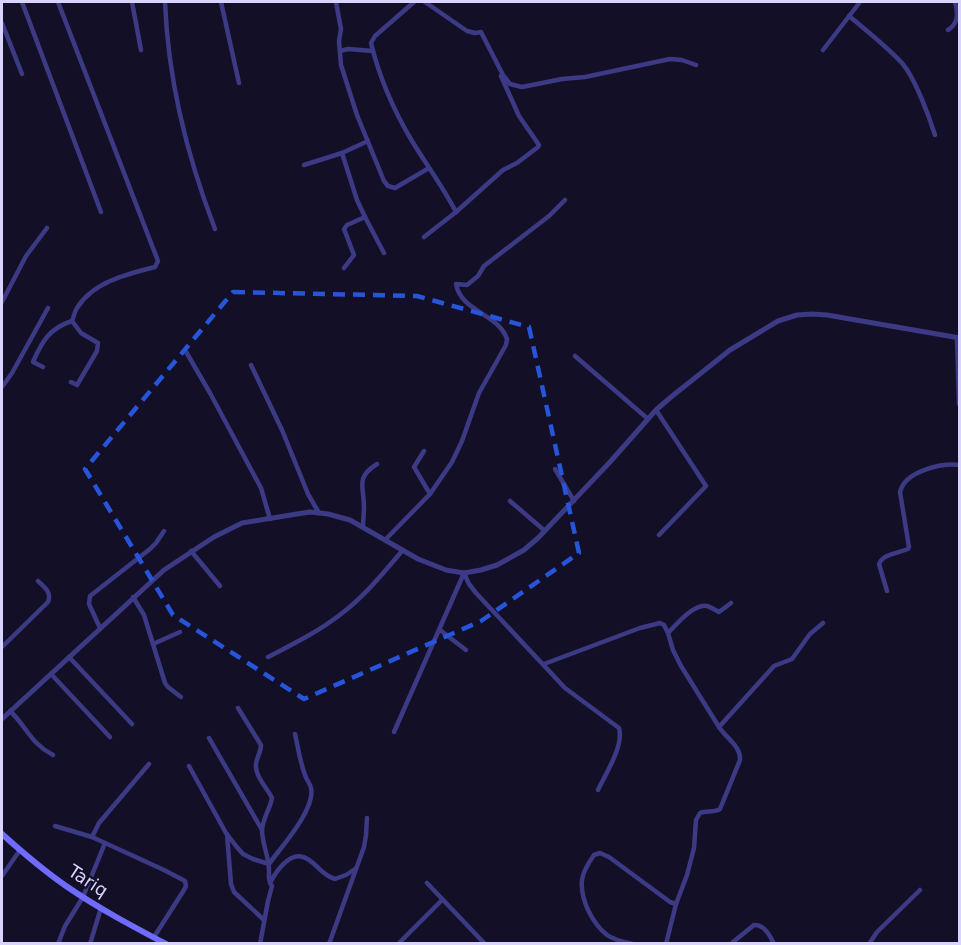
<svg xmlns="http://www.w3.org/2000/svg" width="961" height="945" viewBox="0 0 961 945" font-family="'DejaVu Sans',sans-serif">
	<rect width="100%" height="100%" fill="#130f26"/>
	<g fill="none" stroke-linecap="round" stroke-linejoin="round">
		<g stroke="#3d3a85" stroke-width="4.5">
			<path d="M22,2L101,212"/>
			<path d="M58,2L158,261L155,267C127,274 93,282 77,308C74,312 74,317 72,321L81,333L98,343L97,351L77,385L71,382"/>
			<path d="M132,2L141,50"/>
			<path d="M165,2C168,80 187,156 215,229"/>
			<path d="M221,2L239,83"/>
			<path d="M336,2L341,29L339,41L341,65L357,115L384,181L388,186L395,188L429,168"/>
			<path d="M414,2L375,36L371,43C379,76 394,111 412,141C426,164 443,187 456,212L424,237"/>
			<path d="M425,2L467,31L475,33L481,32L503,75L510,84L522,87L562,79L585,77L670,59L682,60L696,65"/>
			<path d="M849,16C867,31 886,46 902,63C915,78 929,116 935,135"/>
			<path d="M2,23L22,74"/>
			<path d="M948,30C959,23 958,13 955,2"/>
			<path d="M823,50L860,2"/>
			<path d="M340,51L348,49L373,51"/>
			<path d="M342,153L357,200L365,217L347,225L344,229L354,255L344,268"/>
			<path d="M304,165L342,153L368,141"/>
			<path d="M456,212L503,170L517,163L538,147L539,145L519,116L501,76"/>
			<path d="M365,217L384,253"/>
			<path d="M2,302L26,256L47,228"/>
			<path d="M957,338L959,404"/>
			<path d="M185,350L210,393L261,488L270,519"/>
			<path d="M575,356L648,419"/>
			<path d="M251,365L282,430L308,494L319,513"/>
			<path d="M43,367L33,362C42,341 50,328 72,321"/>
			<path d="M2,387L12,373L48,308"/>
			<path d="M656,410L706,486L659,535"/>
			<path d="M424,451L414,467L430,494"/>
			<path d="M555,469L574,501"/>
			<path d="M510,501L545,531"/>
			<path d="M363,527C363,520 364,514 364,507C364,486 355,478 377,464"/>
			<path d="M385,540L430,494L452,462L462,441L479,393L506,345L507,339C498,313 461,312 456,284L467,285L478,276L484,266L549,216L565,200"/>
			<path d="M191,551L220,586"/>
			<path d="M464,573L469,584L476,593L565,688L619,728C624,746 606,773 598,790"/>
			<path d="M887,591L879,564C883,554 898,553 908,549L909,547L900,492C905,471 941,463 960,465"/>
			<path d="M133,597L144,615L165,683L168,687L181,697"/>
			<path d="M100,628L89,604L90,596L150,549L156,543L164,531"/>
			<path d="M440,630L466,650"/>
			<path d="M668,633C676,625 694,603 707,606C711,607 715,610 719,612L731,603"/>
			<path d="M153,644L180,632"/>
			<path d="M2,647L48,602C52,592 44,587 38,581"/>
			<path d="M69,657L132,724"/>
			<path d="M268,657C293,644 318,632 341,614C365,596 383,573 403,550"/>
			<path d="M544,664L640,628L660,623L664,625L668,633L673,650L681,666L719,727L774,666L792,659L810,634L823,623"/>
			<path d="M51,674L110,737"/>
			<path d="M238,708L261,745C261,753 256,758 256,765C255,776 267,788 272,798C270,809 263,818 262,830C262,842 268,855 269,868C269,875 268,881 272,886L268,901L260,944"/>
			<path d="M10,711C27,727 30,743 53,755"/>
			<path d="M394,732L464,573"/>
			<path d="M209,738L262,830"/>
			<path d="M189,766L226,833L236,846L243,854L253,859L269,864C281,847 316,809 311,788C310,783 306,779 305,775C300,762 298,747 295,734"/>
			<path d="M55,826L92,837L164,870L185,881L186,886L184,890L154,937"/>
			<path d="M227,834L231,884L234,892L264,920"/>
			<path d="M92,837L99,823L149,764"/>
			<path d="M2,876L20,850"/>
			<path d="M270,883C275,873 289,852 303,857C315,860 320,875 335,879L346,875L355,869"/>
			<path d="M427,883L485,944"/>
			<path d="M733,942L754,925C764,924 770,935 774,944"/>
			<path d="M58,944L65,926L83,897L105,843"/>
			<path d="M90,944L101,908"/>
			<path d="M329,944L364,847L366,835L367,818"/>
			<path d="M398,944L442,900"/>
			<path d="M633,944C624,942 614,940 607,935C592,923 580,899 582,880C583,872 589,862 594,855L600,853L609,857L670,902L676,904"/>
			<path d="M666,944L676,904L687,875L694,848L696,820L700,813C706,810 715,813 720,809L740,760C741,746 726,738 719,727"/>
			<path d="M869,944L877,932L920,890"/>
		</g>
		<path stroke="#3d3a85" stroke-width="5" d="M2,719L164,570L214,537L242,523L297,514L310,512L328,514L350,520L418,559L446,570L464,573L481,570L497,565L524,550L538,538L610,462L656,410L671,397L730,350L778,321L797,315L812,314L827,315L960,338"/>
		<path stroke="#6f6bff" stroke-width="6" d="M2,834C22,852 43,870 66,886C98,908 132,926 166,944"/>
	</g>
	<path fill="none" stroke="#2655da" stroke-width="4.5" stroke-dasharray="12 8" stroke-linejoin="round" d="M233,292L417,296L529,327L579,553L481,621L304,699L173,615L85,469Z"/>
	<g text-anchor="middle" stroke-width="4.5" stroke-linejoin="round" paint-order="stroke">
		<g font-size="18" fill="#d9d4ff" stroke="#130f26">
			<text transform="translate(88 881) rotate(33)" y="6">Tariq</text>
		</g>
	</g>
	<rect width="961" height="945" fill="none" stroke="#d9d4ff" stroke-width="6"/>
</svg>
